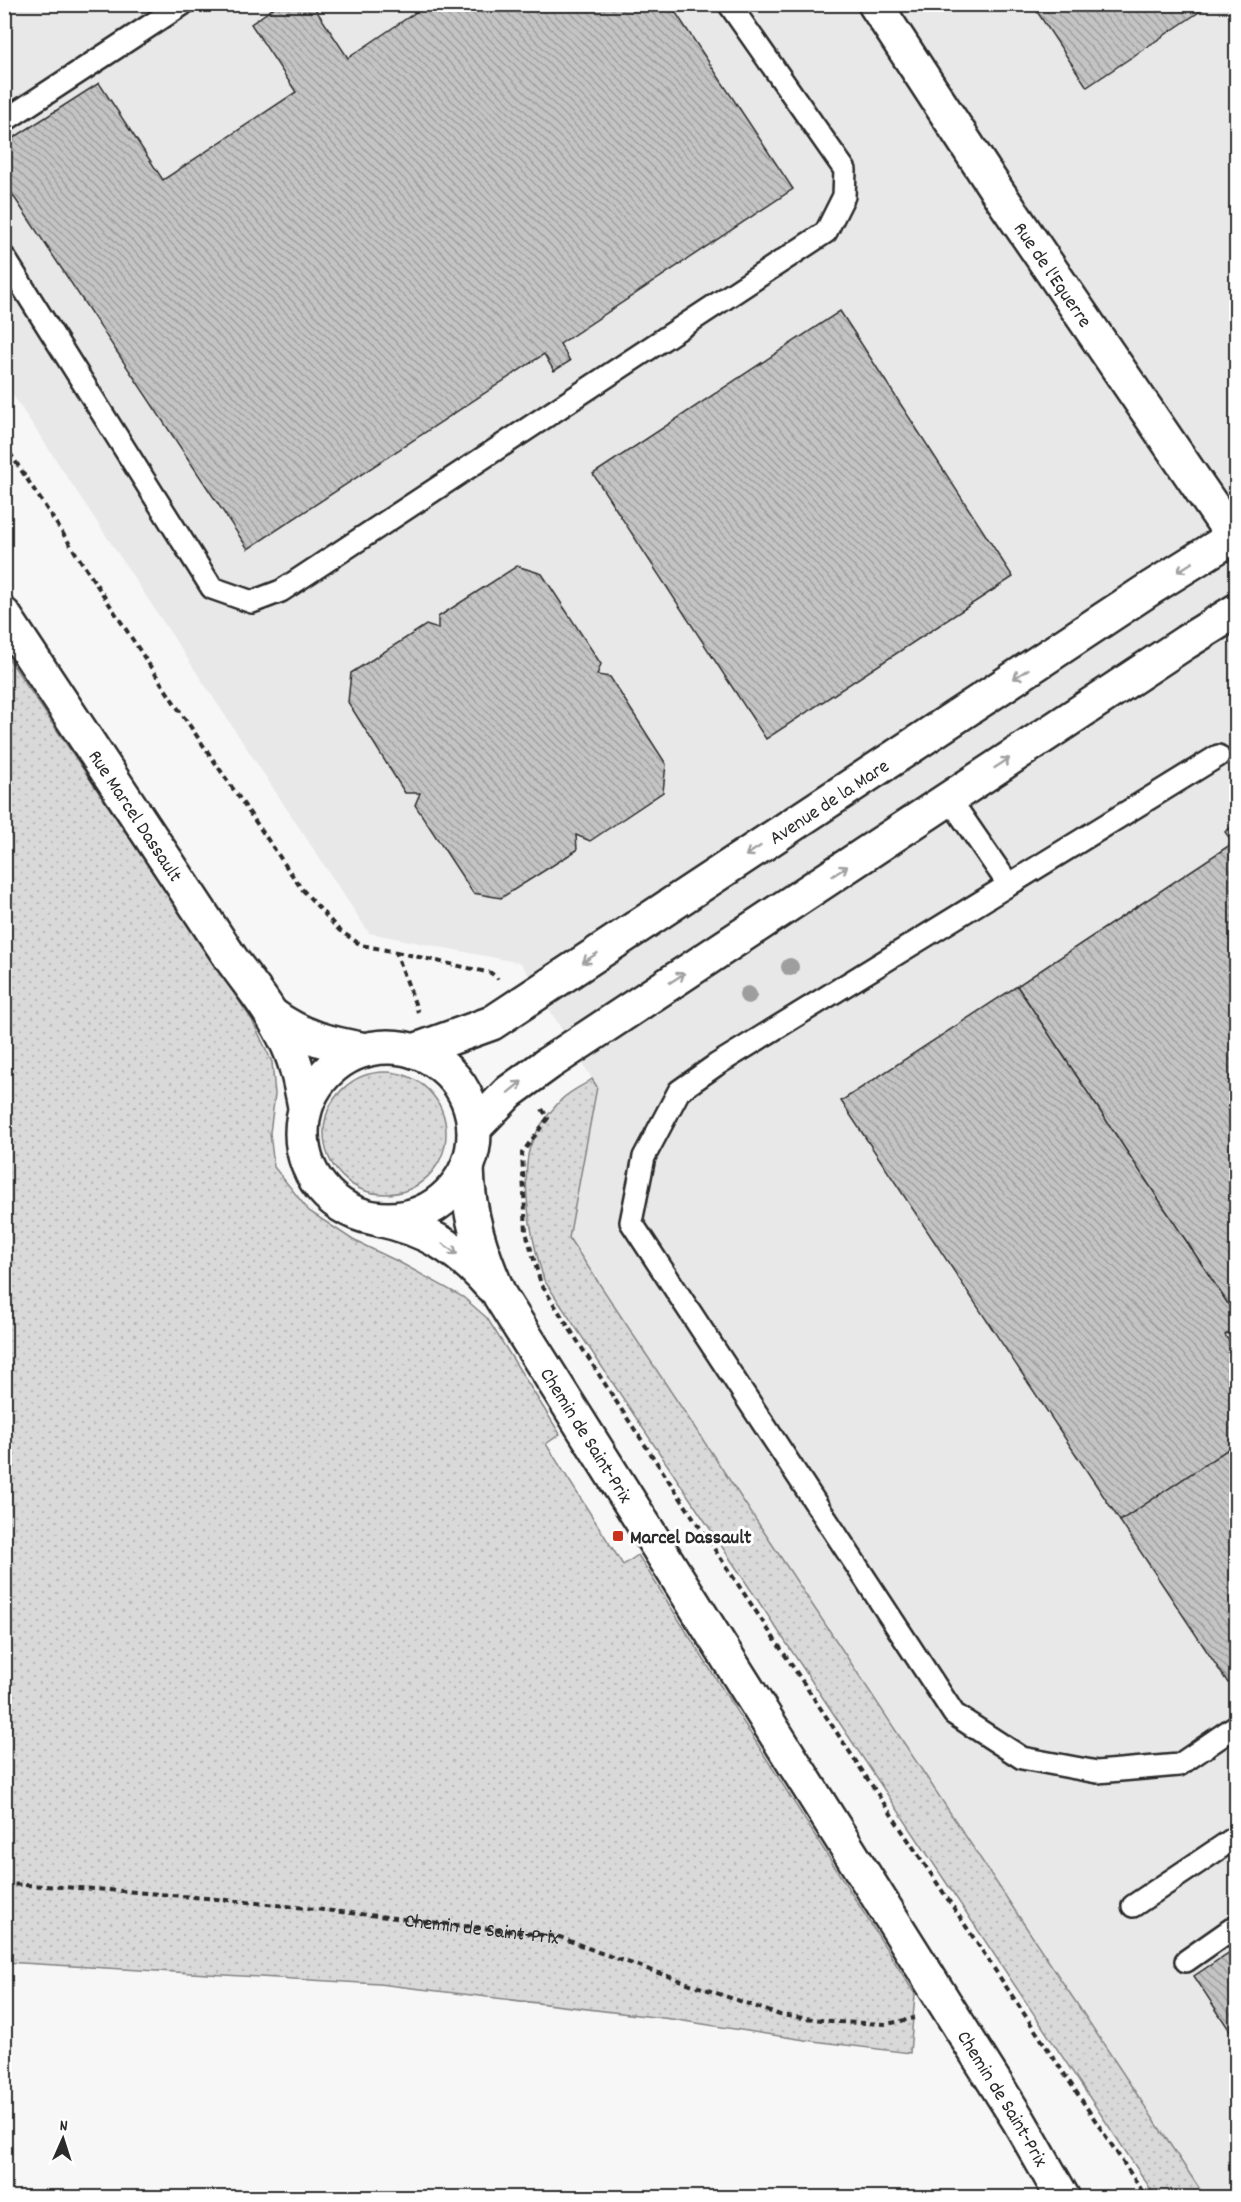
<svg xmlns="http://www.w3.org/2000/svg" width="1241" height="2202" viewBox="0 0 1241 2202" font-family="Dekko,sans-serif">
	<defs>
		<pattern id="grass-dots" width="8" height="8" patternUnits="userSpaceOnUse" patternTransform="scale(1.5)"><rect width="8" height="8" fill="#d9d9d9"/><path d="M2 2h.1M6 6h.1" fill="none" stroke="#bababa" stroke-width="1.8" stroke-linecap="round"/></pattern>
		<pattern id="building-back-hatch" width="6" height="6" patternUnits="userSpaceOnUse" patternTransform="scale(1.5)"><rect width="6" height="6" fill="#c4c4c4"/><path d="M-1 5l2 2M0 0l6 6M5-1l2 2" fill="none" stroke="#9f9f9f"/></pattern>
	</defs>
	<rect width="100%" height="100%" fill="#f7f7f7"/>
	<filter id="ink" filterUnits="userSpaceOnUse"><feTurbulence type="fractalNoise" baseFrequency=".0167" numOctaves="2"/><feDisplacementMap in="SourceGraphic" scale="12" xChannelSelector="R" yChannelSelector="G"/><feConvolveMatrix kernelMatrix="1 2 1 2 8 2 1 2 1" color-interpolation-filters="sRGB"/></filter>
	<g filter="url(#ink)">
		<path fill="#e8e8e8" d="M4,5H1236V2197H1205L569,1238L597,1087L521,963L369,933L5,383Z"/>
		<g fill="url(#grass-dots)" stroke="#828282" stroke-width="1.5">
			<path d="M5,653L252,1020L272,1062L275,1094L270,1133L274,1167L309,1211L353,1240L397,1261L463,1297L487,1318L560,1434L546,1444L623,1565L638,1555L915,1994L910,2053L805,2040L671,2019L379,1984L5,1962L4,784L10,775L4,766Z"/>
			<circle cx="385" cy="1133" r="61"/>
			<path d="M592,1079L597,1087L569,1238L1205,2197H1156L544,1280C532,1241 522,1196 528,1155C532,1134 547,1115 561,1100C570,1091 583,1086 592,1079Z"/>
		</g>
		<g fill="url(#building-back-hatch)" stroke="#2b2b2b" stroke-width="1.5">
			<path d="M279,4H312L348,58L428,4H670L793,189L560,344L570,361L554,371L544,354L248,549L4,182V144L99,83L163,180L296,92L251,24Z"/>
			<path d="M1032,4H1211L1087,87Z"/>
			<path d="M1226,4H1236V20Z"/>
			<path d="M840,311L1013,577L766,739L593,474Z"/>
			<path d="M517,566L542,574L601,664L597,675L610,677L666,764L663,792L590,841L576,835L577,850L501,898L473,893L415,805L420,793H405L348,702L351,673L426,625L438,629V617Z"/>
			<path d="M1233,826L1236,832V1316L1017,986L1233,843L1225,832Z"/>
			<path d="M1017,986L1236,1316V1328L1225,1335L1236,1352V1444L1120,1521L841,1101Z"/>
			<path d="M1236,1444V1677L1228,1683L1120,1521Z"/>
			<path d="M1236,1948V2027L1230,2031L1194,1976Z"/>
		</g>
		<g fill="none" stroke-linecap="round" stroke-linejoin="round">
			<g stroke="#2b2b2b" stroke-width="26">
				<g id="lane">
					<path d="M4,121L183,4"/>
					<path d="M4,257L212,588L252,602L281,591L826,232L844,196L845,170L729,4"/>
					<path d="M1218,756L716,1065L679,1091L644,1157L631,1222L954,1714L1022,1758L1097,1772L1179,1765L1236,1726"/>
					<path d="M949,798L1009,885"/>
					<path d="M1133,1906L1236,1837"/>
					<path d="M1186,1961L1236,1926"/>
				</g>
			</g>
			<g stroke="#2b2b2b" stroke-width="38">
				<g id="street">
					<path id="s2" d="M875,4L997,191L1236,541"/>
					<path id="s3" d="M467,1168C468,1214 481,1254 500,1296L1019,2121L1063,2198"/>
					<path d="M378,1219C426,1229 459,1249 491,1286"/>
				</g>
			</g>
			<g stroke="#2b2b2b" stroke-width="38">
				<g id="secondary">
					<path id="s4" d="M4,615L232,960C252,987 274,1014 288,1045C297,1065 301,1086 305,1107"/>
					<path d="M272,1015C301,1037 331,1044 366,1050"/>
					<circle cx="388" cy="1133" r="86"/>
					<path id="s5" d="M414,1051L492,1023L1151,588L1236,535"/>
					<path d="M474,1128L509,1092L549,1063L1186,642L1236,611"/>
				</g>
			</g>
			<g stroke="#2b2b2b" stroke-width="4" stroke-dasharray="6 4.5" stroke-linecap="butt">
				<path d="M4,444L177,707L301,888L339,930L361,945L396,952L418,1012"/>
				<path d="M396,952L491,973L498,979"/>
				<path d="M542,1109L548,1118L522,1153L526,1232L541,1284L621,1409L1147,2198"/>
				<path id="s1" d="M4,1884C191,1892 375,1916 560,1937L598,1952L780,2015L839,2022L887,2024L914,2018"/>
			</g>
			<use href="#lane" stroke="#fff" stroke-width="21"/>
			<use href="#street" stroke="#fff" stroke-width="33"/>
			<use href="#secondary" stroke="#fff" stroke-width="33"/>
		</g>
		<g fill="#9e9e9e">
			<circle cx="790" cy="967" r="9"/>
			<circle cx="748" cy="995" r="9"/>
		</g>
		<defs><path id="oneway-shaft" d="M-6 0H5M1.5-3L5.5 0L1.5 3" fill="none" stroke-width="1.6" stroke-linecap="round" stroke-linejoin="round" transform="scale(1.5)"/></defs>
		<g stroke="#a0a0a0">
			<use href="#oneway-shaft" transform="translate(1185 567) rotate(148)"/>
			<use href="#oneway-shaft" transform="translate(1021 674) rotate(147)"/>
			<use href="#oneway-shaft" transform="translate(1002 763) rotate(-33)"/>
			<use href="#oneway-shaft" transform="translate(753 851) rotate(147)"/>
			<use href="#oneway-shaft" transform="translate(840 871) rotate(-33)"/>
			<use href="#oneway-shaft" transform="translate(590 958) rotate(147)"/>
			<use href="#oneway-shaft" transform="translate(677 978) rotate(-33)"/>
			<use href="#oneway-shaft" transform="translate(515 1087) rotate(-39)"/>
			<use href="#oneway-shaft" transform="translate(450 1249) rotate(35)"/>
		</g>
	</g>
	<rect fill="#c8321e" stroke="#fff" stroke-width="2" x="612" y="1530" width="12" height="12" rx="3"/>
	<g text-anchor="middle" stroke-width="6" stroke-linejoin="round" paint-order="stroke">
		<g font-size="20" fill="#2b2b2b" stroke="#fff">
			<text dy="7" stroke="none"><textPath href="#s2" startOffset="324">Rue de l'Equerre</textPath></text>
			<text dy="7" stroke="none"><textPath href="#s5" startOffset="486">Avenue de la Mare</textPath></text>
			<text dy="7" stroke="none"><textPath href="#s4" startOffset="240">Rue Marcel Dassault</textPath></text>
			<text dy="7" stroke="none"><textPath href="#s3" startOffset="297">Chemin de Saint-Prix</textPath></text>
			<text dy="7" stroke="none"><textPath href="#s1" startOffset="480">Chemin de Saint-Prix</textPath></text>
			<text dy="7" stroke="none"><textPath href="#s3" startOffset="1080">Chemin de Saint-Prix</textPath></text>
		</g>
		<g font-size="20" font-weight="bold" fill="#2b2b2b" stroke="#fff" text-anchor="start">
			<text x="630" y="1543">Marcel Dassault</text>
		</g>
	</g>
	<rect width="1241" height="2202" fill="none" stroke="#fff" stroke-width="24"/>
	<rect x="12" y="12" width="1217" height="2178" fill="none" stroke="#2b2b2b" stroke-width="2" filter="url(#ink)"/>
	<g transform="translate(63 2139) rotate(3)" stroke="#ffffff" stroke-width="4.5" paint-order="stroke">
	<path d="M0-4.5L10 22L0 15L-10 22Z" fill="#2b2b2b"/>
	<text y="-9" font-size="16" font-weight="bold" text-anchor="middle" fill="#2b2b2b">N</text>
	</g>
</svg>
